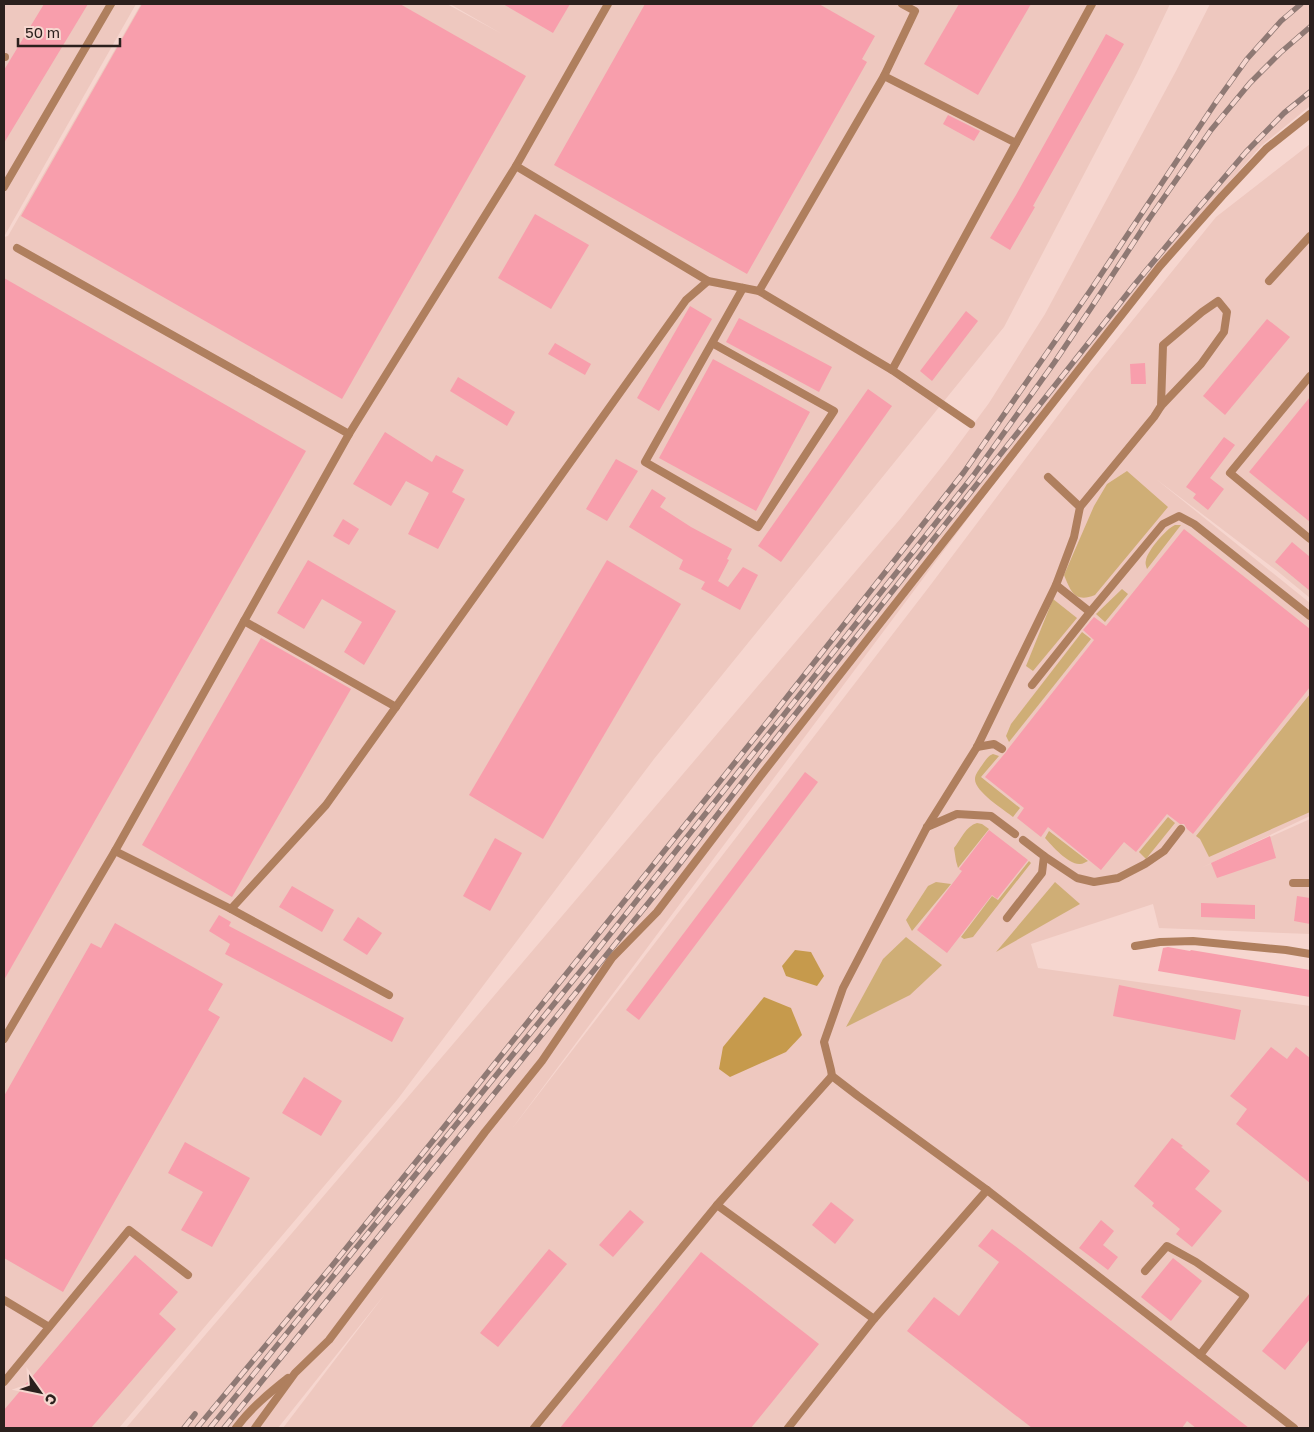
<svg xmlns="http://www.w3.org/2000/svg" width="1314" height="1432" viewBox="0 0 1314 1432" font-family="'Golos Text',sans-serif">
	<rect width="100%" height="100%" fill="#f6d6cf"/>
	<g fill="#eec8bf">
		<path d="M4,4H136L5,235L4,236Z"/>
		<path d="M141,4H447L502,34L450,4H1170L1137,73L1004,327L654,759L397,1100L119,1428H4V237L8,236Z"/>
		<path d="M1210,4H1310V106L1261,146L1158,264L511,1130L929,587L1090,373L1216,217L1310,144V598L1276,570L1156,479L1310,603V816L1201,868L1310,819V934L1159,928L1153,904L1031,944L1038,968L1310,1006V1428H283L385,1294L278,1428H126L901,518L947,460L989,403L1045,314L1176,71Z"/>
	</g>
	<g fill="#cfae76">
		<path d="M1127,471L1168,507L1095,595C1075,603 1071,592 1064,575L1094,506L1107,484Z"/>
		<path d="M1175,525H1181L1147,569C1146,565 1145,564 1146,560C1148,550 1166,529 1175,525Z"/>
		<path d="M1122,589L1128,594L1105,622L1096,614Z"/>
		<path d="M1053,599L1077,618L1033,671L1026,666Z"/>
		<path d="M1082,632L1091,639L1009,742L1006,736L1011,724Z"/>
		<path d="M1310,694V812L1209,857L1200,839L1196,836Z"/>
		<path d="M993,754L999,756L981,777L1020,808L1013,817C1004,810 974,791 975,779C975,775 978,771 980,768C984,763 987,756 993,754Z"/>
		<path d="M1168,817L1175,823L1146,859L1139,852Z"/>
		<path d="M977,823L982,824L989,829L958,868L956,861L954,848C961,839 966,826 977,823Z"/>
		<path d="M1049,831L1088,861C1085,862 1083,864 1080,864C1069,865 1052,846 1045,838Z"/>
		<path d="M1029,861L1031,863L973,937L964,939L961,937L992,896L998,900Z"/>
		<path d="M936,882L951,884L912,931L906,920L928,886Z"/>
		<path d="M1055,882L1080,904L996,952Z"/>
		<path d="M906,937L942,965L910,995L846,1027L883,959Z"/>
	</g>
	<g fill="#c69a4c">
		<path d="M795,950L811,952L824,976L817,986L786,976L782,966Z"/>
		<path d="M764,997L791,1008L802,1035L786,1052L730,1077L719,1069L723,1047Z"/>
	</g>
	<g fill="#f89eac">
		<path d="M44,4H88L4,143V70Z"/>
		<path d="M142,4H400L526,76L342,399L21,216Z"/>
		<path d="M503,4H570L553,33Z"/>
		<path d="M645,4H819L875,36L862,59L867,62L747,274L554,165Z"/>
		<path d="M959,4H1031L978,95L924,64Z"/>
		<path d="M1106,34L1124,44L1033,206L1035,207L1010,250L990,238L1016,195Z"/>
		<path d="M948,115L980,131L974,141L943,124Z"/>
		<path d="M535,214L589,245L551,309L498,278Z"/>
		<path d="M4,278L306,451L4,980Z"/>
		<path d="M690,306L712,319L659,411L637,398Z"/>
		<path d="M966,311L978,321L932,381L920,371Z"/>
		<path d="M739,318L832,367L819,392L726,342Z"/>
		<path d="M1267,319L1290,337L1225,415L1203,396Z"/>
		<path d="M555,343L591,364L585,375L548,354Z"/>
		<path d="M713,359L810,412L756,511L659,458Z"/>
		<path d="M1145,363L1146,384H1131L1130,364Z"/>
		<path d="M458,377L515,412L507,426L450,391Z"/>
		<path d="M868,389L892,406L781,562L758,546Z"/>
		<path d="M1310,397V522L1249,472Z"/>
		<path d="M385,432L432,462L436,455L464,470L452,492L465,499L438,549L408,534L429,493L406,481L391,506L353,484Z"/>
		<path d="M1224,437L1235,445L1210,478L1224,489L1208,510L1193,498L1196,494L1186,487Z"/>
		<path d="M616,459L638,471L607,521L586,509Z"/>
		<path d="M652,489L666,498L660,507L691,527L732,549L727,559L729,560L718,581L728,587L743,567L758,575L740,610L701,589L705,582L679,569L683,560L629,527Z"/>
		<path d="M343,519L359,529L349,545L333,536Z"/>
		<path d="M1184,529L1310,629V687L1193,834L1187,829L1184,824H1180L1167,814L1136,852L1124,842L1101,870L1048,827L1041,837L1017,818L1024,808L985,777L1006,752L1008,749L1094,640L1083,630L1094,617L1106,626Z"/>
		<path d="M1292,542L1310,557V591L1275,562Z"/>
		<path d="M308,560L396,611L364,665L344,652L362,622L322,599L304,629L277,613Z"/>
		<path d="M607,560L681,604L543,839L469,795Z"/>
		<path d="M261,638L351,689L232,897L142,845Z"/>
		<path d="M805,772L818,782L639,1020L626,1010Z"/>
		<path d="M989,830L1028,860L997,899L992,895L947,953L917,930L962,871L959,869Z"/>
		<path d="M1270,836L1276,858L1217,878L1211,863Z"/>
		<path d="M495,838L522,853L490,911L463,896Z"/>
		<path d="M292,886L334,910L322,932L279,907Z"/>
		<path d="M1297,896L1310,898V924L1294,921Z"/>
		<path d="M1201,903L1255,905V919L1201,917Z"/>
		<path d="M219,915L231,922L229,926L404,1018L392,1042L225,954L230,944L209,931Z"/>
		<path d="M358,917L382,933L367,955L343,940Z"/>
		<path d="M115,923L223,984L208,1010L220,1017L63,1292L4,1258V1096L91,943L101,948Z"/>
		<path d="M1168,947L1190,951L1191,950L1310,970V997L1158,971L1163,948Z"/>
		<path d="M1119,985L1241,1010L1235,1040L1113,1016Z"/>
		<path d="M1271,1047L1287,1059L1296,1047L1310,1058V1183L1236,1124L1247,1109L1230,1096Z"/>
		<path d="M304,1077L342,1101L321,1136L282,1113Z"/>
		<path d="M1172,1138L1183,1146L1181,1147L1210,1171L1195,1189L1222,1211L1192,1247L1176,1234L1180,1229L1152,1206L1154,1203L1134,1186Z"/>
		<path d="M185,1142L250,1178L212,1247L181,1230L203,1192L168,1173Z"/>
		<path d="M831,1202L854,1220L835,1244L812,1225Z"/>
		<path d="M630,1210L644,1222L613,1257L599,1245Z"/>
		<path d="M1101,1220L1114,1231L1103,1245L1118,1257L1108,1270L1079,1248Z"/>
		<path d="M992,1229L1015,1246L1249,1428H1196L1187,1421L1182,1428H1032L907,1331L934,1297L959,1316L999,1262L978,1246Z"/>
		<path d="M549,1249L567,1264L498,1347L480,1333Z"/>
		<path d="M701,1252L819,1344L751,1428H560Z"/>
		<path d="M135,1255L178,1292L159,1314L176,1329L91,1428H4V1410Z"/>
		<path d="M1173,1258L1202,1281L1171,1321L1141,1297Z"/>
		<path d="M1310,1293V1339L1285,1370L1262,1351Z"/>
	</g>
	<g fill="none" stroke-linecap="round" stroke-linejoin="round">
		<g stroke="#af7f5e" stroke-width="8">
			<path d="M608,4L516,166L708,281L759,291L892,370L971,424"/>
			<path d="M4,57H5"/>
			<path d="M884,76L915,11L902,4"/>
			<path d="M4,187L111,4"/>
			<path d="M17,248L349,434"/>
			<path d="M1269,281L1310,236"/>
			<path d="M759,291L884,76L1016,143"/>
			<path d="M712,343L834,411L758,527L645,462L743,288"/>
			<path d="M892,370L1092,4"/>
			<path d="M1310,376L1230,473L1310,539"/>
			<path d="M1048,477L1080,507L1074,537L1056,585L977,747L927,827L843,988L824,1042L831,1070L832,1076L858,1096L987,1190L1294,1428"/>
			<path d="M1080,507L1154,417L1161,406L1201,364L1224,332L1227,312L1218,301L1202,312L1163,345L1161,406"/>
			<path d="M1056,585L1090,612"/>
			<path d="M244,621L396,707"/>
			<path d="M1032,685L1090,612L1163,524L1179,516L1194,524L1310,616"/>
			<path d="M977,747L994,744L1002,749"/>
			<path d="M927,827L957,814L991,816L1015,834"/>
			<path d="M115,851L231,909L326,805L686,300L708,281"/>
			<path d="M1044,856L1077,878L1094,882L1118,878L1145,864L1164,851L1181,829"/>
			<path d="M1293,883H1310"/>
			<path d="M231,909L389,995"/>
			<path d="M1007,918L1042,873L1044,856L1023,840"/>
			<path d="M1135,946L1160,942L1193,941L1286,950L1310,954"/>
			<path d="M4,1039L115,851L349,434L516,166"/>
			<path d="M717,1205L874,1319"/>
			<path d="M1145,1271L1167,1246L1196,1262L1245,1296L1200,1355"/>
			<path d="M4,1300L49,1327"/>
			<path d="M4,1382L129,1230L188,1275"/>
			<path d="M236,1428C251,1408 269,1393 288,1378"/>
			<path d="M255,1428L295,1373L329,1340L485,1132L542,1061L612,958L657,912L762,774L1160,266L1222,196L1266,149L1310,114"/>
			<path d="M534,1428L717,1205L832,1076"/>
			<path d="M788,1428L874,1319L987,1190"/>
		</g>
		<g stroke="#8f7974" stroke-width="5.5">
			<g id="rail">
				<path d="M184,1428L195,1414"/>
				<path d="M197,1428L331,1267L444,1127L776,711L964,472L1090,291L1216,102L1247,59L1281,21L1301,4"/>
				<path d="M210,1428L588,962L973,476L1054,363L1091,308L1149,219L1211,130L1250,83L1280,53L1310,27"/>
				<path d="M224,1428L675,870L767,750L1135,284L1183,226L1246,152L1284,113L1310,92"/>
			</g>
		</g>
		<use href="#rail" stroke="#f6d6cf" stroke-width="4" stroke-dasharray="11" stroke-linecap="butt"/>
	</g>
	<rect width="1314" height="1432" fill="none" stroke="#2b201d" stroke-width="10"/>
	<g transform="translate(40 1392) rotate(123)" stroke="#f6d6cf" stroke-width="4" paint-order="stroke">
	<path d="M0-4L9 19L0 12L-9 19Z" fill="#2b201d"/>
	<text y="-8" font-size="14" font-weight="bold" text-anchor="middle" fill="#2b201d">С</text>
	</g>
	<path d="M18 38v8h102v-8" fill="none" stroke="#2b201d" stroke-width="2.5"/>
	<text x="25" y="38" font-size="15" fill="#2b201d" stroke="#f6d6cf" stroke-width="4" paint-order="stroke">50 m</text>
</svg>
